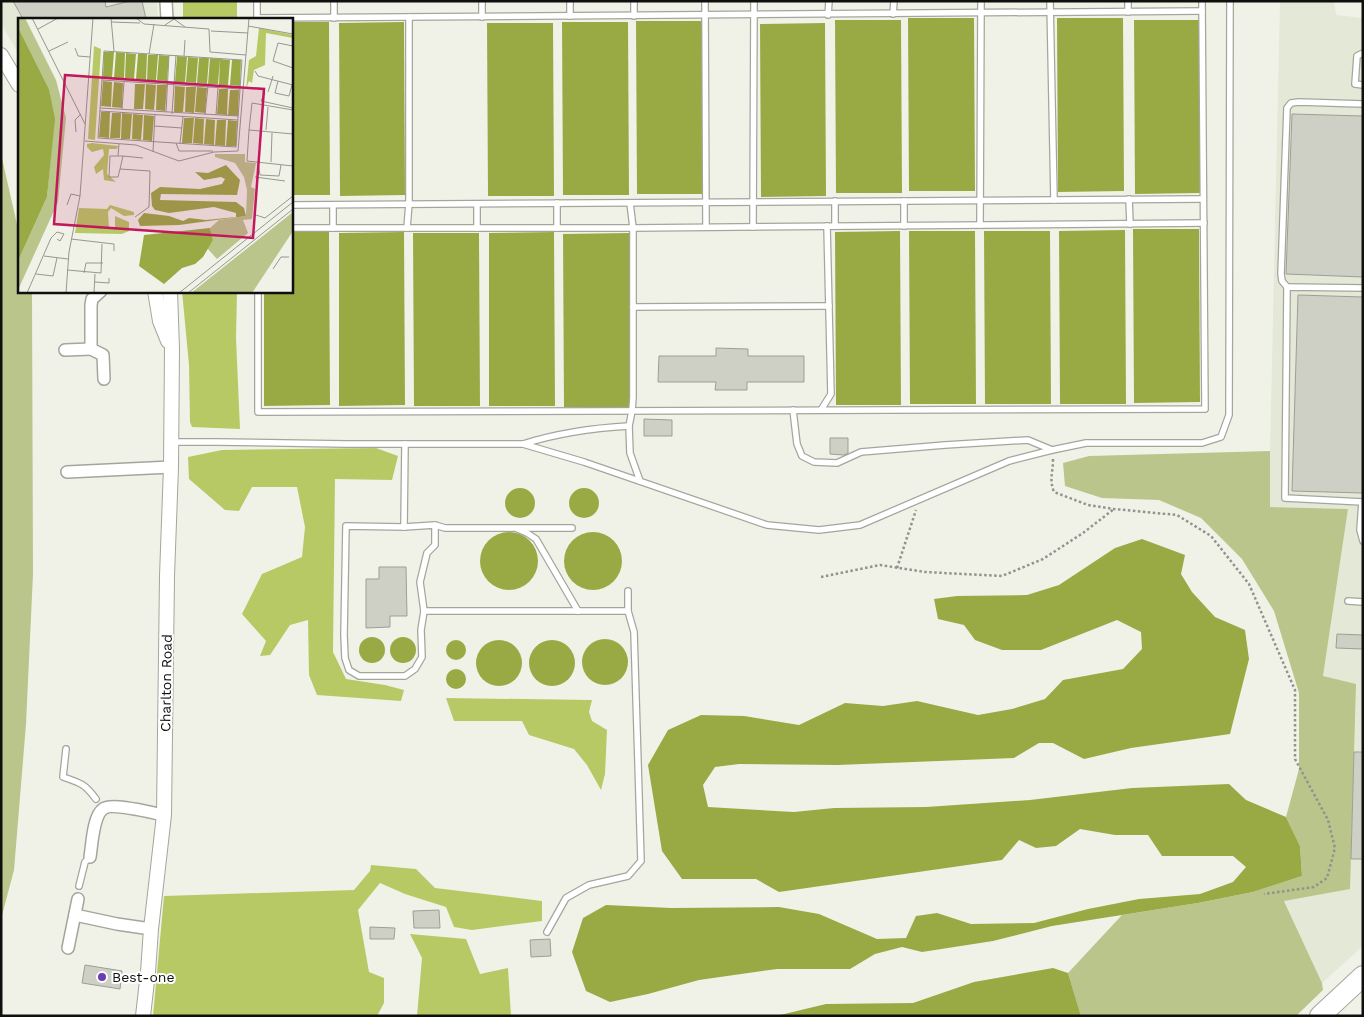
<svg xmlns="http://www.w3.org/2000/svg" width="1364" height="1017" viewBox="0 0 1364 1017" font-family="'Work Sans',sans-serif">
	<rect width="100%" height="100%" fill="#f0f2e8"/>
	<g fill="#e4e8d6">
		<path d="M1,1H157L158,19H19V54L1,24Z"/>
		<path d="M1280,1H1334L1336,15L1363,18V946L1322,983L1284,900L1350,888L1323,676L1348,509L1270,507V451Z"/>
	</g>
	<g fill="#b9c58b">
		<path d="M1,154L19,233V291H32L33,574L26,724L14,870L1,919Z"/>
		<path d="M1270,451V507L1348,509L1323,676L1356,684L1350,889L1284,901L1322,983L1323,990L1296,1016H1081L1068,973L1122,915L1198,903L1253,892L1302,876L1300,846L1286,817L1299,769V693L1274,611L1242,559L1201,518L1159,500L1102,498L1065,486L1063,463L1089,456Z"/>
	</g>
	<g fill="#b7c965">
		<rect x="183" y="1" width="54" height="18"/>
		<path d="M182,291H237L236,338L240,429L192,427L190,422L189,365Z"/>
		<path d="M376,448L398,456L392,480L335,479L333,652L346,679L385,685L404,690L401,701L317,695L309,675L308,620L290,625L270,655L260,656L266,641L242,614L262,574L302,557L305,527L297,487H252L239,511L225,510L189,479L188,457L222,450Z"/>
		<path d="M446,698L592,700L589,712L592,721L607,730L605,774L601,790L587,765L574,749L529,735L522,721H454Z"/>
		<path d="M371,865L416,869L435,888L542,901V921L472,930L454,927L446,907L405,894L380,883L358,910L369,972L384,978V1003L377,1016H153L164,896L354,890L370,871Z"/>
		<path d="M410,934L466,939L480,974L508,968L511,1016H417L422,958Z"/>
	</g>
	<g fill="#99aa45">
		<path d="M908,18H974L975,191H909Z"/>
		<path d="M1057,18H1123L1124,191L1058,192Z"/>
		<path d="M835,20H901L902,193H836Z"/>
		<path d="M1134,20H1200V193L1135,194Z"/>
		<path d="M636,21H702L703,194H637Z"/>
		<path d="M291,22H329L330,195H291Z"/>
		<path d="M404,22L405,195L340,196L339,23Z"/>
		<path d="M562,22H628L629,195H563Z"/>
		<path d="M487,23H553L554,196H488Z"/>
		<path d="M825,23L826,196L761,197L760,24Z"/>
		<path d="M1133,229H1199L1200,402L1134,403Z"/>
		<path d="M1125,230L1126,404H1060L1059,231Z"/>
		<path d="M900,231L901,405H836L835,232Z"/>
		<path d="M909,231H975L976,404H910Z"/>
		<path d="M984,231H1050L1051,404H985Z"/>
		<path d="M291,232H329L330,405L264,406V291H291Z"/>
		<path d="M404,232L405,405L339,406V233Z"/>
		<path d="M554,232L555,406H489V233Z"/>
		<path d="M413,233H479L480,406H414Z"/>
		<path d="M629,233L630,407H564L563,234Z"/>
		<circle cx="584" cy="503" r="15"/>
		<circle cx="520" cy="503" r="15"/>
		<circle cx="509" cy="561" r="29"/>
		<circle cx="593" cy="561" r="29"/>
		<path d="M1142,539L1185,555L1181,574L1192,592L1215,617L1245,630L1249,659L1230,734L1131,748L1084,759L1053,743H1039L1014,758L838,765L739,764L715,767L703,785L708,807L794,812L834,808L926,807L1030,800L1132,788L1229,784L1246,800L1286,817L1300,846L1302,876L1253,892L1198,903L1052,926L993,941L922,952L902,947L875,954L850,969H777L699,980L648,994L610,1002L586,991L572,952L583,918L606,905L671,908L779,907L819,914L877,939L906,938L916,916L937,913L971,924L1034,923L1088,909L1139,899L1200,894L1233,882L1246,867L1233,856H1162L1148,835H1115L1080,829L1056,846L1036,848L1019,840L1002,860L779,892L756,879H682L662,851L648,765L668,730L701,715L744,716L799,725L845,703L883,706L917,701L978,715L1012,709L1045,699L1063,680L1123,669L1142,649L1141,632L1117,620L1041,650H1002L975,640L964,625L938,619L934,599L957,596L1027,595L1059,585L1115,548Z"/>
		<circle cx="403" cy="650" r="13"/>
		<circle cx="372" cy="650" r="13"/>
		<circle cx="605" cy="662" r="23"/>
		<circle cx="552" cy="663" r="23"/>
		<circle cx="499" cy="663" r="23"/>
		<circle cx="456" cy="650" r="10"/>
		<circle cx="456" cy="679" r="10"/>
		<path d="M1053,968L1068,973L1081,1016H776L826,1004L913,1003L974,982Z"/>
	</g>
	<g fill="#ced0c6" stroke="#9d9f96">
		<path d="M13,1H105L106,7L130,1H142L146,19H23Z"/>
		<path d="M1292,114L1363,116V277L1286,274Z"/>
		<path d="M1298,295L1363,297V493L1292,491Z"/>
		<path d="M716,348L748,349V356H804V382H747V390H715L716,382H658L659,356H716Z"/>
		<path d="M644,419L672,420V436H644Z"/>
		<path d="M830,438H848V453L844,455L830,454Z"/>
		<path d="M379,567H406L407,616H390V627L366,628V579H379Z"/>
		<path d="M1337,634L1363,635V649L1336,648Z"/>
		<path d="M1354,752H1363V859H1351Z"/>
		<path d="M439,910L440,928H414L413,911Z"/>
		<path d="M370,927L395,928L394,939H370Z"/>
		<path d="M550,939L551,956L531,957L530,940Z"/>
		<path d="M85,965L122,971L120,989L82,983Z"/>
	</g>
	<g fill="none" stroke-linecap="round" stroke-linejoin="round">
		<g stroke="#a4a69d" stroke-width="8">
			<g id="service">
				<path d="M257,1V19"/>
				<path d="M634,1V16"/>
				<path d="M705,1L706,227"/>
				<path d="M1050,1L1054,200"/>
				<path d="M1128,12V1"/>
				<path d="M893,14L894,1"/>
				<path d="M828,15L829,1"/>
				<path d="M570,16V1"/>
				<path d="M482,17V1"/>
				<path d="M257,18L1202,11"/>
				<path d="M334,18V1"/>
				<path d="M1363,53L1357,56L1355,84L1363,85"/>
				<path d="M1129,199L1130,224"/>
				<path d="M904,201V226"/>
				<path d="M557,203V228"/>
				<path d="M630,203L633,228V397L632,411L629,426L630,453L640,481"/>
				<path d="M291,205L1203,199"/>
				<path d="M980,225L981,1"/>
				<path d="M835,226V201"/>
				<path d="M753,227L754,1"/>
				<path d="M291,228H633L1204,223"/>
				<path d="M333,228V205"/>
				<path d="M407,228L409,203V17"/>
				<path d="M477,228V204"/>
				<path d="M1287,287L1282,281L1281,274L1287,108L1291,103L1299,102L1363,104"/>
				<path d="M1363,288L1287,287L1285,498L1363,502"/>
				<path d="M258,291V412L1205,409L1202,1"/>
				<path d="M633,307L829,306"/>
				<path d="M793,410L797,444L802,456L814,462L837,463L861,452L945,445L1028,440L1052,450"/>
				<path d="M821,410L831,394L827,226"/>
				<path d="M172,442H217L346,444H523L584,462L767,525L819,530L860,525L1009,461L1052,450L1086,443H1202L1221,437L1229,415L1230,1"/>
				<path d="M405,444L404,527L346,526L344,635L345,658L349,670L359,676H405L415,669L422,657L421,630L424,611"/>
				<path d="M523,444C558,433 593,428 629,426"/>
				<path d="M1362,502L1360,530L1363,541"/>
				<path d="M435,525L445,528H572"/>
				<path d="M404,527L435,525V545L427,553L420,582L424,611H628L634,632L641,861L628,876L589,885L566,898L547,932"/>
				<path d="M518,529L527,533L536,539L578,611"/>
				<path d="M628,591V611"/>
				<path d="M1348,601L1363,602"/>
				<path d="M66,749L63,777C81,783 85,784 96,799"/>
				<path d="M79,886L85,862L90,857"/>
			</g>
		</g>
		<g stroke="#a4a69d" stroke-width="14">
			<g id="minor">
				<path d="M166,1L167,19"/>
				<path d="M101,291L92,299L91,305V349L103,355L104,379"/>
				<path d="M65,350L91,349"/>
				<path d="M67,472L171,467"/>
				<path d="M90,857C92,845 93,816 103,809C111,802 153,813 164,815"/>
				<path d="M75,915L117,924L151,929"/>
				<path d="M68,948L78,899"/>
			</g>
		</g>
		<g stroke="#a4a69d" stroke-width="16">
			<g id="tertiary">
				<path d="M1,55L19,85"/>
				<path d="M155,291L160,321L168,341"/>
				<path d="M143,1016L148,972L151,929L164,815L167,576L171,467L172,349L170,291"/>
			</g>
		</g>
		<g stroke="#a4a69d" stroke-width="22">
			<path id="motorway" d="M1320,1016L1363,976"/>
		</g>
		<g stroke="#91938c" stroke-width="2.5" stroke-dasharray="2.5 2.5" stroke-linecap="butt">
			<path d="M1053,459C1053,473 1049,479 1054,492L1088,505L1114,509L1177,515L1211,536L1249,584L1295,690V759L1328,820L1335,848L1327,878L1314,887L1264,894"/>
			<path d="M897,568L916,510"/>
			<path d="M821,577L880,565L925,572L1002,576L1043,559L1083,533L1114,509"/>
		</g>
		<use href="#service" stroke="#fff" stroke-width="5.5"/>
		<use href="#minor" stroke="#fff" stroke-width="11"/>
		<use href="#tertiary" stroke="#fff" stroke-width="14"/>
		<use href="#motorway" stroke="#fff" stroke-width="20"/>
	</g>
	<circle fill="#6c3cb4" stroke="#fff" stroke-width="2" cx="102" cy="977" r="5"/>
	<g text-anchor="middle" stroke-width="4" stroke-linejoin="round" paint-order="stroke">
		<g font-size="14" fill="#0f100d" stroke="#fff">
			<text transform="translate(166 683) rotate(-89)" y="5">Charlton Road</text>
		</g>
		<g font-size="14" fill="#0f100d" stroke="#fff" text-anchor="start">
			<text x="112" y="982">Best-one</text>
		</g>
	</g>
	<g transform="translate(18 18)">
		<rect width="275" height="275" fill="#f0f2e8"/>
		<path d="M0,0H7L38,62L48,100L40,184L0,272V243L29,179L36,104L31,71L0,9ZM197,136H227V144L238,145L233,169L237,171L234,201L225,202L230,215L199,241L189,230L195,222L192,210L201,202L228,198L229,172L226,159L217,145L197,139ZM275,194V213L234,275H173Z" fill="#b9c58b"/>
		<path d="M241,10L275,17V20L248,15L247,47L236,52L234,65L231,63L228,71L231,42L238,38ZM76,28L83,31L77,122L70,121ZM74,125L100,128L99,131H91L89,156L98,164L86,162L85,151L78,156L76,149L86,137L85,131L74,134L69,129V126ZM92,187L116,194V197L106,198L93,190L90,194L91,210H97V198L111,204V213L104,216L57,215L61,190L89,191Z" fill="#b7c965"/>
		<path d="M0,9L31,71L37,101L29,179L0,243ZM86,34H96L94,60L85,59ZM98,34L107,35L106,60H96ZM108,35L118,36L116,61L107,60ZM120,36H129L128,62L118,61ZM130,37H140L138,62H129ZM141,37L151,38L149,63L139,62ZM159,38L169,39L167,64H157ZM170,39L180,40L178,65L168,64ZM181,40H191L189,66L179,65ZM192,40L202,41L200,66H190ZM202,41L212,42L210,67H201ZM214,42H223L222,68L212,67ZM85,63L94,64L93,89L83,88ZM96,64L105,65L104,90L94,89ZM117,66H127L125,91H116ZM128,66L138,67L136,92L127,91ZM139,67H149L147,93L138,92ZM157,68L167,69L165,94H156ZM168,69H178L176,95L167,94ZM179,69L189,70L187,95L177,94ZM201,71H210L209,97L199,96ZM212,72H221L220,98L210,97ZM83,94H92L91,120L81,119ZM94,95H103L102,120H92ZM104,95L114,96L112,121H103ZM115,96L125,97L123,122L114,121ZM126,97L136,98L134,123L125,122ZM166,100H176L174,125H164ZM177,100L186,101L185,126L175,125ZM188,101L197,102L196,127L186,126ZM199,102H208L207,128L197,127ZM210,102L219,103L218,128H208ZM208,147L222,162L219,177L143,176L142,182L218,184L226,190L228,198L161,207L122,208L120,202L126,195L151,198L165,203L171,200L188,202L218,199V195L196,189L151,195L137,192L134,188L133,175L142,169L182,171L204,166L207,161L203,159L186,162L177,154L190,155ZM192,210L195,222L185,239L177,246L164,250L146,266L121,248L126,217Z" fill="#99aa45"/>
		<path fill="none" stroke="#969890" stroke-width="1" d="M14,0L67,106M93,0L96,33M118,0L126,6L191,11L192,34L228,37M93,4L122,5M147,7L156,1L167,9M230,8L275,16M20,11L40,0M193,13L230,15M275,28L260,25L255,43L275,50M57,30L60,38L72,39M31,33L50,24M86,33L224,42L218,129L80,120ZM131,36L136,6M166,38L167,22M237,53L240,58L275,67M84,60L222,69M84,62L222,71M260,63L257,75L271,78L274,67M250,74L255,58M247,75L243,83L275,90M82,90L220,98M104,91L106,64M82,93L220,102M148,94L151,37M154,96L158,37M187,97L190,68M198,97L200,69M136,108L164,110M231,112L234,85L275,92M248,112L250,89M58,114L57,102L63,96M275,116L231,112L229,143L275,148M67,123L118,127L161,143L196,134L220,133L231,0M158,125L161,133H195M162,125L165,99M101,126L100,138H92L91,159H100L102,151M135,134L137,96M100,138H105L102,151L132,153L131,189L117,199M105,138L125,140M240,144L242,157L261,158L263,147M253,144L254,115M237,159L267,163M49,187L53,176L62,178M238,197L247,200L275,178M53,221L96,226V233M26,238L50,241M255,251L263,239H271M49,252L83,255L84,226M66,255L68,245H85M18,256L35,258L39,240M77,264L91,265V260M9,275L33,220L39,214L46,216L42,223L39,221M48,275L51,234L62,178L75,0M76,275L77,256M161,275L275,184M170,275L275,191"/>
		<path fill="#c2185b" fill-opacity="0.15" stroke="#c2185b" stroke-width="2.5" d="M47,57L246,71L235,220L36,206Z"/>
		<rect width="275" height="275" fill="none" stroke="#0f100d" stroke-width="2.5"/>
	</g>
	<rect width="1364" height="1017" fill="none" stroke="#0f100d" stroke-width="5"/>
</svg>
